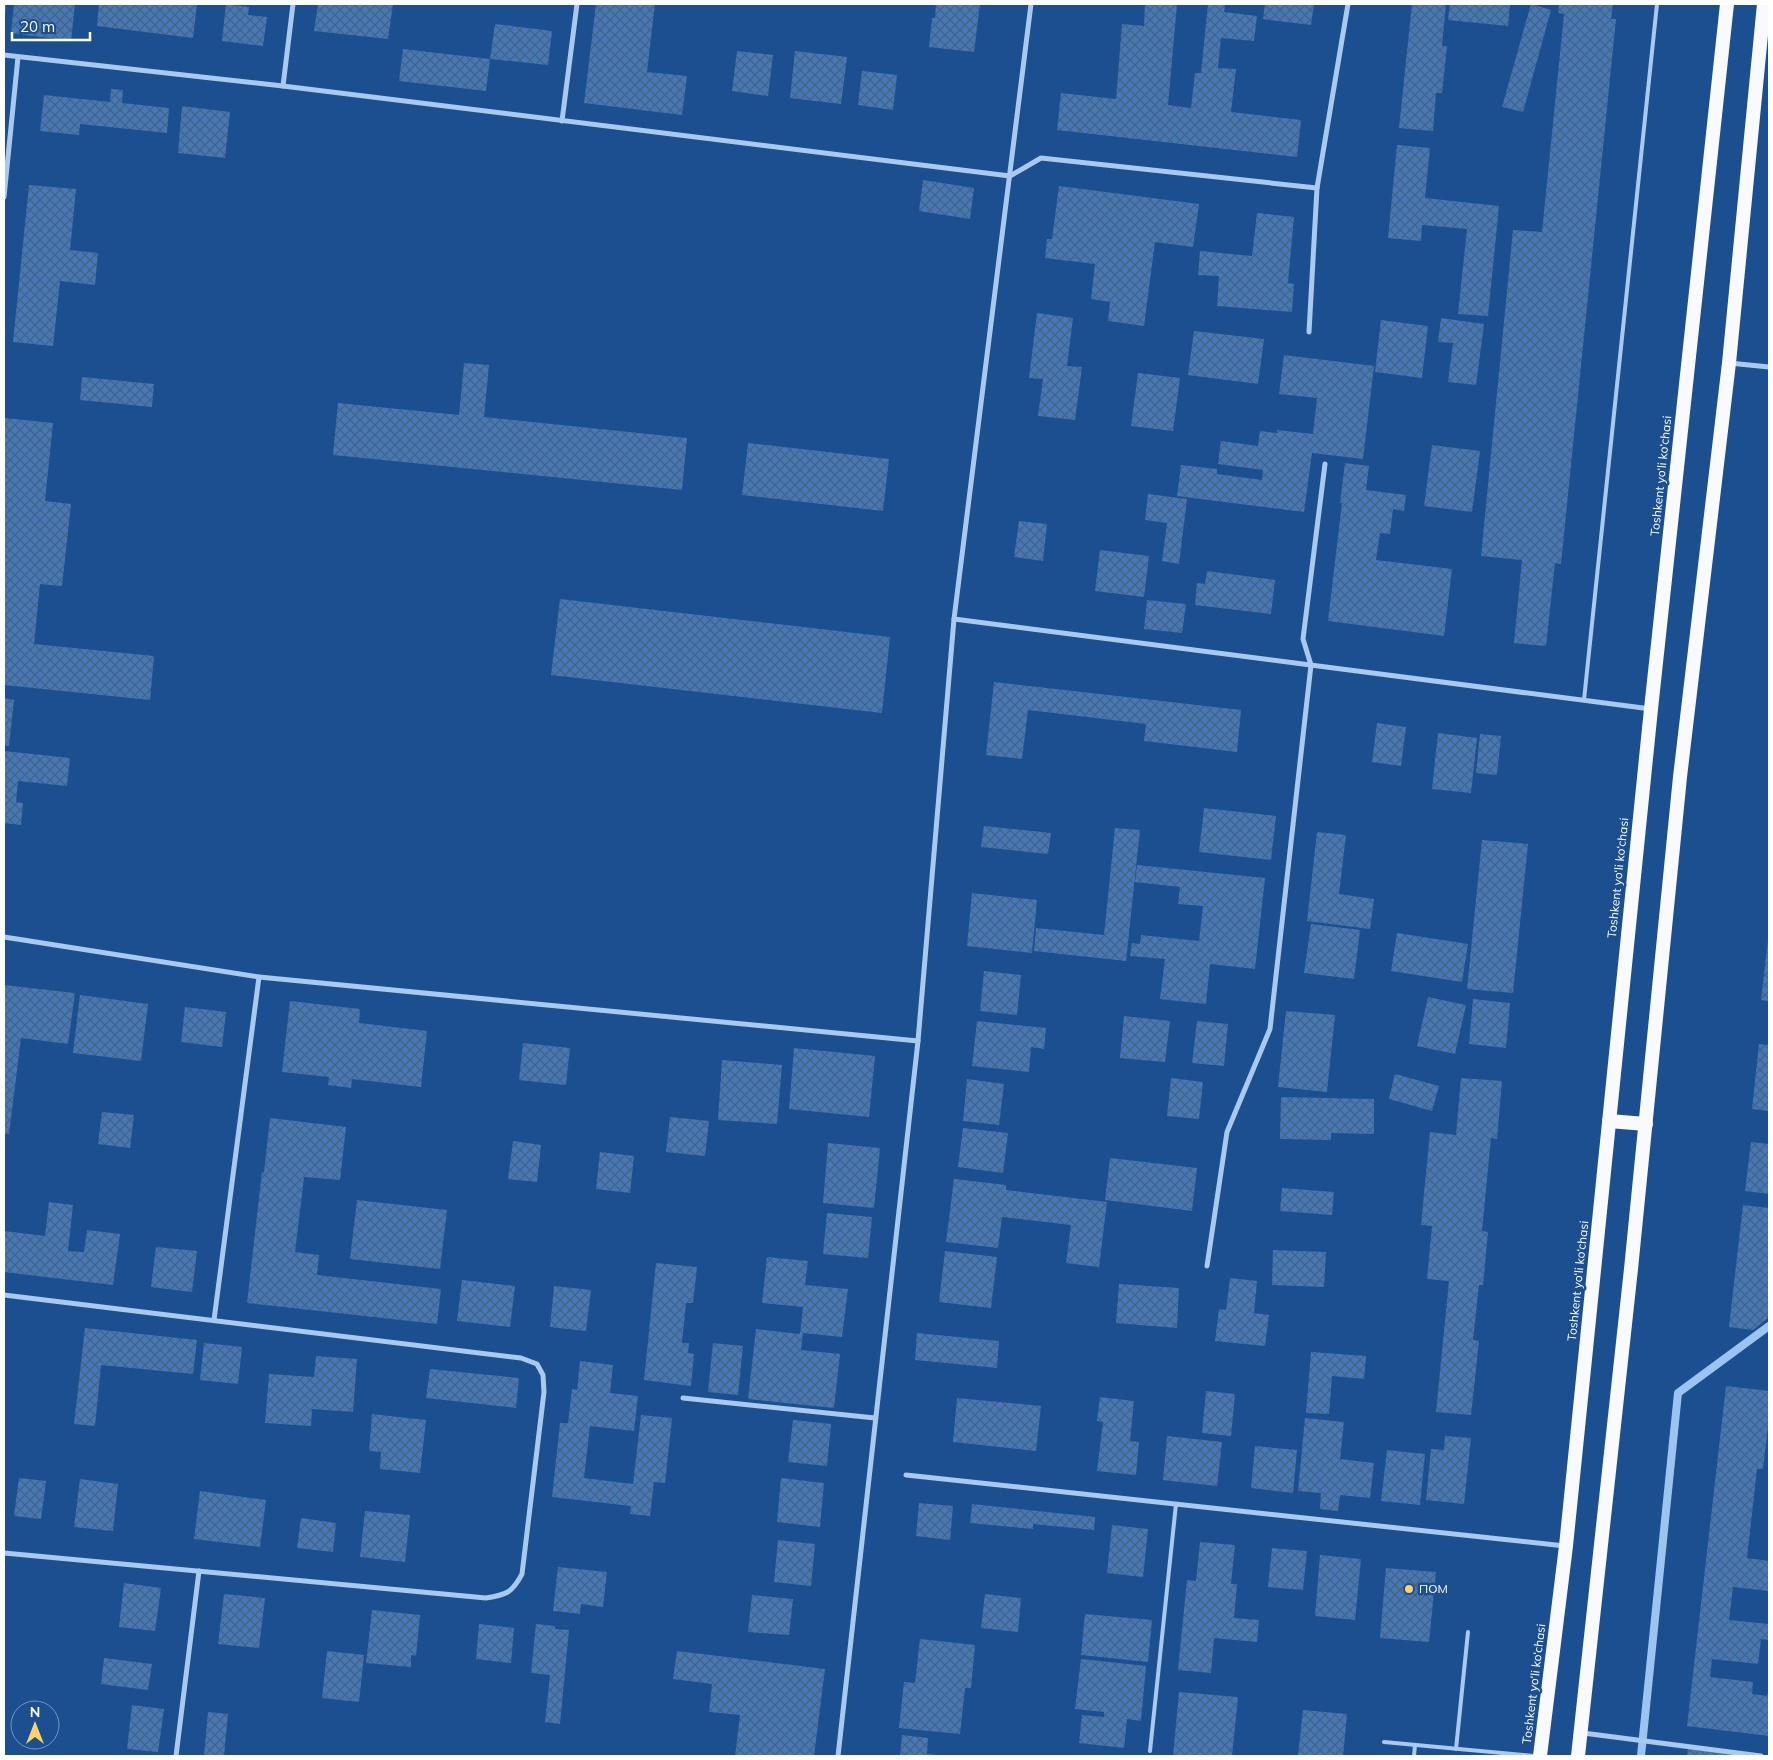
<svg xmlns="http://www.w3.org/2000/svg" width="1773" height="1760" viewBox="0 0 1773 1760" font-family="Mulish,sans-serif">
	<defs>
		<pattern id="building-cross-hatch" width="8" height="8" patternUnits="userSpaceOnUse" patternTransform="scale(1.25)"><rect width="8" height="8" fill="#4478b7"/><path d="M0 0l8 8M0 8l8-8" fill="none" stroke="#486282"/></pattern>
	</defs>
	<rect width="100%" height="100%" fill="#1b4f8f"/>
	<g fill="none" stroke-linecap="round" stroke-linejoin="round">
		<path stroke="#9cc4f0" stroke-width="8" d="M1641,1756L1678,1393L1769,1326"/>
	</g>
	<g fill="url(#building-cross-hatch)">
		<path d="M4,4H6L5,16H4Z"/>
		<path d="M14,4H75L71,41L11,33Z"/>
		<path d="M99,4H197L193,38L97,26Z"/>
		<path d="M226,4L249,7L248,15L267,17L263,46L222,41Z"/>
		<path d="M318,4H393L388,39L314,31Z"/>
		<path d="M596,4H655L647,72L687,76L682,115L584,103Z"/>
		<path d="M936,4H980L974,52L929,47L932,18H935Z"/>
		<path d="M1145,4H1177L1168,105L1191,108L1195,73H1201L1208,4L1225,5L1224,12L1257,16L1254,41L1221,38L1218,68L1236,69L1231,112L1301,120L1297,157L1057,130L1061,93L1116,99L1122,24L1144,26Z"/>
		<path d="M1265,4H1314L1311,25L1263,19Z"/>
		<path d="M1412,4H1446L1442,46H1447L1442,93H1436L1433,131L1399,128Z"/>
		<path d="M1450,4H1510L1508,26L1448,20Z"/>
		<path d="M1531,4L1551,10L1523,112L1502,107Z"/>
		<path d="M1559,4H1613L1611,19H1616L1561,564L1555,563L1546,646L1514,643L1522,560L1481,556L1513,230L1542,232L1564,14L1558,13Z"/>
		<path d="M495,24L552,31L548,65L490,59Z"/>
		<path d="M403,49L490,59L486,91L399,81Z"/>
		<path d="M737,51L773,55L768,96L732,91Z"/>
		<path d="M795,51L847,57L841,104L790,98Z"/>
		<path d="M862,71L897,75L893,110L858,105Z"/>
		<path d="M111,89L123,90L122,103L169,108L167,133L80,124L79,135L40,131L44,95L110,102Z"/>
		<path d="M182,106L230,112L225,158L178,153Z"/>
		<path d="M1397,145L1430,148L1425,198L1499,206L1488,316L1458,314L1467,229L1422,225L1421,241L1388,238Z"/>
		<path d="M923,180L974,188L970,219L919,211Z"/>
		<path d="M29,185L76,189L70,250L98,253L95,285L60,281L53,346L13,342Z"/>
		<path d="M1059,186L1199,204L1193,247L1155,242L1144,326L1108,321L1110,302L1091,299L1095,264L1045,258L1047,239H1052Z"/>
		<path d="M1257,213L1294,217L1288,283L1294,284L1292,312L1217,306L1219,276L1198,275L1200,251L1252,256Z"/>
		<path d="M1037,313L1073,318L1067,366L1082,367L1075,420L1038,416L1043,379L1029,378Z"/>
		<path d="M1441,318L1484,324L1476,385L1448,382L1453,343L1438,342Z"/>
		<path d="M1381,320L1428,326L1422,378L1375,372Z"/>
		<path d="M1194,331L1264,339L1258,384L1188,375Z"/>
		<path d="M1284,355L1374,366L1363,459L1312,453L1304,512L1177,496L1181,465L1217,469V474L1262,480L1263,470L1218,464L1221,441L1258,446L1260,431L1277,433V430L1313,434L1317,398L1279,394Z"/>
		<path d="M464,363L489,365L484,417L687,438L682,490L333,455L338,403L459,415Z"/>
		<path d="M1138,373L1180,378L1173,431L1131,426Z"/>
		<path d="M82,377L154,384L152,407L80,400Z"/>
		<path d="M5,418L53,423L45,501L71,504L62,586L40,584L34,644L154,656L150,700L4,685V433Z"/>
		<path d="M748,443L889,459L883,511L742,495Z"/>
		<path d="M1432,445L1480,451L1472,512L1424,506Z"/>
		<path d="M1345,463L1369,466L1366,490L1406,495L1404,511L1393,509L1390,534L1380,533L1376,560L1452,569L1444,636L1328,621L1342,503H1340Z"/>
		<path d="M1148,494L1187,499L1179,564L1162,561L1167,523L1145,520Z"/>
		<path d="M1019,521L1047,524L1043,561L1014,557Z"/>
		<path d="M1100,550L1149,556L1144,597L1095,591Z"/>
		<path d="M1207,571L1275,580L1271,614L1195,605L1197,583L1205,584Z"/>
		<path d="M560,599L890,637L882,713L551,675Z"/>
		<path d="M1147,600L1186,604L1182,633L1144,629Z"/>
		<path d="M994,682L1241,710L1237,752L1144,741L1146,724L1028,710L1022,759L986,755Z"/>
		<path d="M4,698L14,700L9,746L4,745Z"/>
		<path d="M1377,723L1406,727L1401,766L1372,762Z"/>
		<path d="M1438,733L1477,738L1471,793L1432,789Z"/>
		<path d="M1480,734L1501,736L1497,775L1476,773Z"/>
		<path d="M4,751L70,758L67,786L18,781L16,802L23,803L21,825L4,823Z"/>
		<path d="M1204,808L1276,816L1271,860L1199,852Z"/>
		<path d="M984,826L1051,833L1048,854L981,847Z"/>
		<path d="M1115,828L1140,830L1126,961L1034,951L1036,928L1104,935Z"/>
		<path d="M1317,832L1346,835L1339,894L1374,899L1370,929L1307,921Z"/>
		<path d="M1482,840L1528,844L1513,993L1467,989Z"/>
		<path d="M1137,865L1265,878L1255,969L1210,964L1206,1004L1160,999L1165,959L1130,956L1132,943L1140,944L1141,935L1199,941L1203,906L1178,904L1180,887L1135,882Z"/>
		<path d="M972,893L1037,900L1032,953L967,946Z"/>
		<path d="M1311,924L1360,930L1354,979L1304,973Z"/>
		<path d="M1397,933L1468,944L1462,982L1391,971Z"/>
		<path d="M1768,940H1769V1001L1761,1000Z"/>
		<path d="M984,971L1021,975L1017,1015L980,1011Z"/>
		<path d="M4,985L75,993L68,1044L21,1038L9,1134H4Z"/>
		<path d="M80,995L148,1004L141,1061L73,1053Z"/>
		<path d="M1428,997L1466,1005L1455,1054L1417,1046Z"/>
		<path d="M1473,999L1510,1003L1506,1048L1469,1044Z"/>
		<path d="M290,1001L360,1009L359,1023L427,1031L421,1087L352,1079L351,1088L328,1085L329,1077L282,1072Z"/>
		<path d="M185,1007L226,1012L222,1047L181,1042Z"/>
		<path d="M1286,1011L1335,1015L1327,1092L1278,1087Z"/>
		<path d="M1124,1016L1170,1021L1165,1062L1120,1058Z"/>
		<path d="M977,1021L1046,1028L1044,1049L1031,1047L1029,1072L972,1066Z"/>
		<path d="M1197,1021L1228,1024L1224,1066L1192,1063Z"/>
		<path d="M523,1043L570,1048L566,1085L519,1080Z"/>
		<path d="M1759,1044L1769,1045V1111L1752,1109Z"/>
		<path d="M794,1048L875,1056L869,1117L789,1109Z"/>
		<path d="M722,1060L782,1065L777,1124L718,1120Z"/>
		<path d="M1395,1074L1439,1086L1432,1111L1389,1099Z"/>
		<path d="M1171,1078L1203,1082L1199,1119L1167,1116Z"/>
		<path d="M1461,1078L1502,1081L1497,1139L1491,1138L1482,1231L1488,1232L1483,1285H1479L1473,1340L1479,1341L1471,1415L1436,1412L1449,1281L1427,1279L1432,1226L1421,1225L1430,1132L1456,1135Z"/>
		<path d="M967,1079L1004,1084L999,1125L963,1121Z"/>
		<path d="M1281,1097L1374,1099V1134L1331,1133V1140L1280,1139Z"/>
		<path d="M102,1112L134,1115L130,1148L98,1144Z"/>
		<path d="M670,1117L709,1121L705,1156L666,1152Z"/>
		<path d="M270,1118L346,1127L340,1180L304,1177L295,1252L319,1255L317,1275L441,1289L437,1324L247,1303L262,1172H264Z"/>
		<path d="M963,1128L1008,1133L1003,1173L958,1167Z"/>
		<path d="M513,1141L541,1145L537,1182L508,1179Z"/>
		<path d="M1751,1142L1769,1144V1194L1745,1191Z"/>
		<path d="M828,1143L880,1148L874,1208L823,1203Z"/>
		<path d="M600,1152L634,1156L630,1193L596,1189Z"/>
		<path d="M1110,1158L1197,1168L1192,1211L1105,1200Z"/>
		<path d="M954,1179L1006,1185V1190L1107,1202L1099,1267L1066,1263L1071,1225L1002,1217L998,1248L946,1242Z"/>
		<path d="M1282,1188L1334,1192L1332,1215L1280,1211Z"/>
		<path d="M357,1200L447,1210L440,1269L350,1259Z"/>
		<path d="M49,1202L73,1205L68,1251L84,1252L87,1230L120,1234L113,1285L4,1272V1231L45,1236Z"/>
		<path d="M1743,1205L1769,1208V1317L1753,1330L1729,1327Z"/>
		<path d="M827,1213L872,1217L868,1258L823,1254Z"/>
		<path d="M156,1247L197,1251L192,1292L151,1287Z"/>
		<path d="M1273,1250L1326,1252L1324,1287L1272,1285Z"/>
		<path d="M945,1251L997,1257L991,1308L939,1302Z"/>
		<path d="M767,1257L808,1261L805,1285L848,1289L842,1337L803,1333L801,1350L840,1354L834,1408L748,1399L756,1329L800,1334L803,1307L762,1303Z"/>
		<path d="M656,1263L697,1267L693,1303H686L682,1343H689L688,1353L694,1354L691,1386L644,1380Z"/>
		<path d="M1230,1278L1257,1281L1254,1313L1269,1315L1265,1346L1215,1341L1219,1309L1226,1310Z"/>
		<path d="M462,1280L515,1286L510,1327L457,1321Z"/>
		<path d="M1119,1284L1179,1288L1177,1328L1116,1323Z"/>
		<path d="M554,1286L591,1290L586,1331L550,1327Z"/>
		<path d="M85,1328L197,1340L193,1374L101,1365L95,1426L74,1424Z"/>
		<path d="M917,1333L999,1341L997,1368L915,1360Z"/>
		<path d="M204,1343L242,1347L238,1384L200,1380Z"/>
		<path d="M713,1343L743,1346L738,1395L708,1392Z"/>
		<path d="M1311,1352L1366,1356L1364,1379L1332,1376L1329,1414L1306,1413Z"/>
		<path d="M316,1356L357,1359L353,1412L312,1409L311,1426L265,1423L269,1374L314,1377Z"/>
		<path d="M580,1361L613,1365L610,1393L638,1396L634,1431L590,1426L584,1478L633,1484L641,1415L672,1418L665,1483L654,1482L650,1516L630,1514L631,1506L552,1497L560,1423H568L572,1389L577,1390Z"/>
		<path d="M430,1369L519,1378L516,1408L426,1398Z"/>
		<path d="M1726,1386L1769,1391V1418L1763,1469H1757L1747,1558L1769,1561V1591L1733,1587L1729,1620L1769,1624V1640L1761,1639L1758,1664L1712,1659L1710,1677L1753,1682L1752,1694L1767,1696L1769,1689V1736L1687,1726Z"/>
		<path d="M1206,1391L1235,1394L1231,1436L1202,1433Z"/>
		<path d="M1100,1397L1134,1401L1130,1441L1139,1442L1136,1475L1097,1471L1103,1422L1097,1421Z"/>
		<path d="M957,1398L1041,1406L1036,1451L953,1442Z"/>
		<path d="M372,1414L426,1420L420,1473L380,1469L381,1452L369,1451Z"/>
		<path d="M1305,1418L1344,1422L1340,1459L1374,1463L1370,1498L1340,1495L1338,1511L1320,1509L1321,1493L1298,1491Z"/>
		<path d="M793,1420L831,1424L827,1466L788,1462Z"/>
		<path d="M1167,1436L1222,1442L1217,1486L1163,1480Z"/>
		<path d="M1445,1436L1471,1438L1464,1504L1426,1500L1431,1449L1444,1450Z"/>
		<path d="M1255,1446L1297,1450L1293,1493L1251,1488Z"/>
		<path d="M1387,1450L1425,1454L1420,1505L1381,1501Z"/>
		<path d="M19,1478L46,1481L41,1519L14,1516Z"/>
		<path d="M781,1478L824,1483L820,1527L777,1522Z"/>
		<path d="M80,1479L118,1484L113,1531L74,1527Z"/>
		<path d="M200,1491L266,1500L260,1547L194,1539Z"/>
		<path d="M919,1503L953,1506L950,1540L916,1536Z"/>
		<path d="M972,1504L1095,1517L1094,1530L1033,1524V1529L970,1523Z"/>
		<path d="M365,1511L410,1515L405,1562L360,1557Z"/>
		<path d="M301,1518L336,1523L333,1552L297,1548Z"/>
		<path d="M1112,1525L1148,1529L1143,1577L1107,1573Z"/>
		<path d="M778,1540L815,1544L811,1586L774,1582Z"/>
		<path d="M1200,1542L1235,1545L1231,1584H1237L1234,1618L1259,1620L1257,1642L1214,1638L1211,1673L1178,1670L1187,1580L1196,1581Z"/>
		<path d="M1272,1548L1307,1551L1303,1590L1268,1587Z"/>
		<path d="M1320,1555L1361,1559L1355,1620L1315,1616Z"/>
		<path d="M558,1567L607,1572L603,1607L581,1604L580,1614L553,1611Z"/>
		<path d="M1386,1568L1436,1572L1429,1642L1380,1638Z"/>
		<path d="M124,1583L161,1588L155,1631L119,1627Z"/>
		<path d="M224,1594L265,1598L259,1648L218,1644Z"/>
		<path d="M985,1594L1021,1598L1018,1632L981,1628Z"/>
		<path d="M752,1595L793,1599L789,1635L748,1632Z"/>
		<path d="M372,1610L420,1615L416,1656L411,1655V1667L366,1663Z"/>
		<path d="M1085,1614L1152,1620L1148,1662L1081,1655Z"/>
		<path d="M479,1624L514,1628L511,1663L476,1659Z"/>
		<path d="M536,1624L555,1626V1629L569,1630L560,1724L545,1722L550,1675L531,1673Z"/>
		<path d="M920,1639L975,1645L971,1688H965L960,1734L899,1728L904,1682L915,1683Z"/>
		<path d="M327,1651L364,1655L359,1702L322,1698Z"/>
		<path d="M677,1651L825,1669L814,1756H735L740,1715L709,1712L712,1684L673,1679Z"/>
		<path d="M104,1658L152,1664L148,1690L101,1684Z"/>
		<path d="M1081,1659L1146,1666L1141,1721L1127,1719L1124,1748L1079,1743L1082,1715L1104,1717V1712L1075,1709Z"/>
		<path d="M1179,1692L1238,1697L1232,1756H1173Z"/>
		<path d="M132,1705L164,1709L158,1752L127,1749Z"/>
		<path d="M1303,1710L1347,1714L1343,1756H1298Z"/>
		<path d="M208,1712L228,1714L224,1756H204Z"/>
		<path d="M902,1735L928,1738L927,1754L939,1755V1756H900Z"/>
		<path d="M1688,1748L1751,1756H1687Z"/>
	</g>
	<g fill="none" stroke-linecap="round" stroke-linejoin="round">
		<g stroke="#a9c9ee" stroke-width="4">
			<path d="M1584,700L1657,4"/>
			<path d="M1384,1742L1534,1756"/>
			<path d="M1456,1749L1468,1632"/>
			<path d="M1150,1751L1176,1504"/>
			<path d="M1414,1756L1415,1745"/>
		</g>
		<g stroke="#a9c9ee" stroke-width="5">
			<path d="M4,55L283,86L1010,176L1041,158L1317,188"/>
			<path d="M283,86L293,4"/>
			<path d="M562,121L577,4"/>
			<path d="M4,197L18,57"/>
			<path d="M1309,332L1317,188L1348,4"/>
			<path d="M1729,363L1769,367"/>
			<path d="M954,619L1651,709"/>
			<path d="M4,937L259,977L918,1041"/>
			<path d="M1207,1266L1227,1132L1270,1029L1311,665L1303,639L1325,464"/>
			<path d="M4,1295L521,1358L537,1364L543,1375L544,1392L522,1574C512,1593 506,1595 486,1598L4,1553"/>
			<path d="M214,1320L259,977"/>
			<path d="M683,1398L875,1418"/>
			<path d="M906,1475L1565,1546"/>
			<path d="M1583,1733L1761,1756"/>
			<path d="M176,1756L199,1571"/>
			<path d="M838,1756L918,1041L954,619L1031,4"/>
		</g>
		<g stroke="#f8faff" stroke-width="14">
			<path d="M1609,1121L1646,1124"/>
			<path d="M1540,1756L1566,1546L1651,709L1727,4"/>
			<path d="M1578,1756L1631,1269L1680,777L1729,363L1764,4"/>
		</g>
	</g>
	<circle fill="#ffd166" stroke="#1b4f8f" stroke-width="2" cx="1409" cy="1589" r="5"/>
	<g text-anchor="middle" stroke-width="5" stroke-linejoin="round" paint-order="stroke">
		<g font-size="12" fill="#fff" stroke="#1b4f8f">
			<text transform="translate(1661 476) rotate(-84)" y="4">Toshkent yo‘li ko‘chasi</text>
			<text transform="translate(1618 878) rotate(-84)" y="4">Toshkent yo‘li ko‘chasi</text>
			<text transform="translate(1578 1281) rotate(-84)" y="4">Toshkent yo‘li ko‘chasi</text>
			<text transform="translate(1534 1684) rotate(-83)" y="4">Toshkent yo‘li ko‘chasi</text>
		</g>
		<g font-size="12" fill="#fff" stroke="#1b4f8f" text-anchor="start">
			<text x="1419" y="1593">ПОМ</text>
		</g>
	</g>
	<rect width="1773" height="1760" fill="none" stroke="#ffffff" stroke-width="10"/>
	<g transform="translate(35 1725)"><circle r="24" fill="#1b4f8f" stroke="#7695bc"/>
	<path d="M0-4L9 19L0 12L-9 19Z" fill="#ffd166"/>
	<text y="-8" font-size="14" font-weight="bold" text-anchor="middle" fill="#ffffff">N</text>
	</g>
	<path d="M12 32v8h78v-8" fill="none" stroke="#ffffff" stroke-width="2.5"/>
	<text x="20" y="32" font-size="15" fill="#ffffff" stroke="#1b4f8f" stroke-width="4" paint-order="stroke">20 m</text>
</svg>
